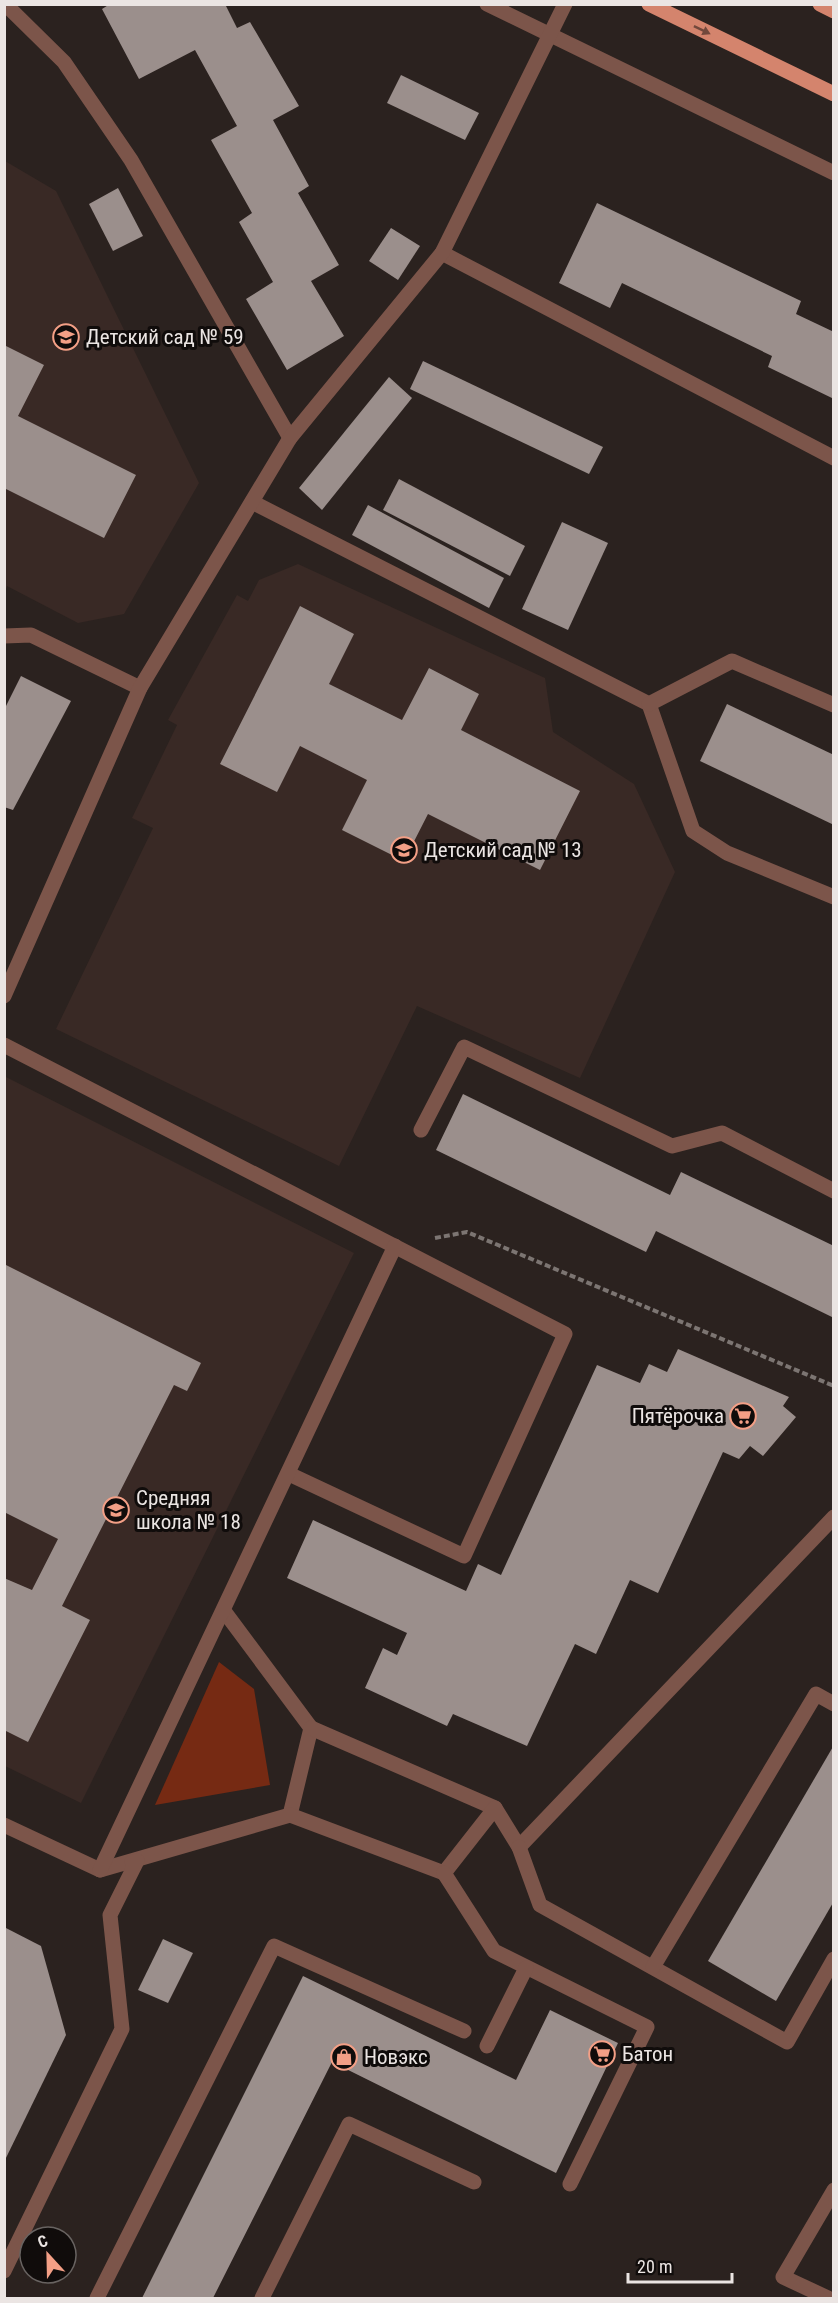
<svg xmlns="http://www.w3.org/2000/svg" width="838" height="2303" viewBox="0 0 838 2303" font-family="'Roboto Condensed',sans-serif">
	<rect width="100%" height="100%" fill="#2b221f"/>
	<g fill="#392925">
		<path d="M5,161L56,191L199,483L124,614L78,623L7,586L5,592Z"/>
		<path d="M298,564L545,678L553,732L634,784L675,872L580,1078L417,1006L339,1166L56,1029L153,828L132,818L177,725L168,720L237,595L248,601L259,580Z"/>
		<path d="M4,1076L354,1253L81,1803L5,1766Z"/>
	</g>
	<path fill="#762a13" d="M219,1662L254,1689L270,1785L155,1805Z"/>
	<g fill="#9b8f8c">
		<path d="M110,4H225L237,28L250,22L299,106L273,120L309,186L298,193L339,265L311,281L344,336L287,370L246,299L273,282L239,222L252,213L211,140L237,126L195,50L139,79L102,9Z"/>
		<path d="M401,75L479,113L465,140L387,103Z"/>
		<path d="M118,188L143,236L113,251L89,204Z"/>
		<path d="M597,203L801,301L796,314L834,332V399L768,367L772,356L622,283L610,308L559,283Z"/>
		<path d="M391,228L420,246L398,280L369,261Z"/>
		<path d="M4,345L44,365L18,416L136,475L104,538L4,488Z"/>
		<path d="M423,361L603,447L589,474L410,389Z"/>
		<path d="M389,377L412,398L322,510L299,488Z"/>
		<path d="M399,479L525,546L510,576L383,510Z"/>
		<path d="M368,505L504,578L489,608L352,535Z"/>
		<path d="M562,522L608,543L568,630L522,609Z"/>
		<path d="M300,606L354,634L329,684L402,720L429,668L479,694L461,730L580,791L540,870L428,814L404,861L342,830L367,780L300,746L277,792L220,764Z"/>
		<path d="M21,676L71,701L13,810L4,807V710Z"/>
		<path d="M727,704L834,755V825L700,761Z"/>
		<path d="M463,1094L670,1195L681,1172L834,1246V1318L656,1231L646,1252L436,1150Z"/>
		<path d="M4,1264L201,1363L187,1391L174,1385L62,1606L90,1620L28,1742L4,1730V1578L32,1590L58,1539L4,1512Z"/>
		<path d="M678,1349L789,1397L783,1406L796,1417L763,1456L750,1446L739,1459L723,1452L658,1593L630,1580L596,1654L575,1644L527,1746L453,1714L447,1726L365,1688L383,1648L397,1655L407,1633L287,1578L313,1520L466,1591L478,1564L501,1575L597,1365L640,1383L649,1364L667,1372Z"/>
		<path d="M834,1745V1901L776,2001L708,1961Z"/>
		<path d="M4,1927L41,1946L66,2035L4,2162Z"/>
		<path d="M163,1939L193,1953L168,2003L138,1990Z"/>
		<path d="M303,1976L516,2080L550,2010L618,2043L556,2173L332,2062L213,2298H142Z"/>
	</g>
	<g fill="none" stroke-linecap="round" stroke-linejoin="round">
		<path stroke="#7c7572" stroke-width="4" stroke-dasharray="6 3" stroke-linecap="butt" d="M435,1238L467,1232L834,1386"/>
		<g stroke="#7c554a" stroke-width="15">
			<path d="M5,4L64,62L131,160L290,438"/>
			<path d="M487,4L834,173"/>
			<path d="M442,253L834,458"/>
			<path d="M252,502L649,704L693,831L727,853L834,897"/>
			<path d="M4,636L31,635L140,688"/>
			<path d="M649,704L732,661L834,705"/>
			<path d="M4,996L140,688L290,438L442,253L565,4"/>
			<path d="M4,1045L565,1334L464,1556L289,1474"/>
			<path d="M421,1130L464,1047L672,1146L722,1133L834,1191"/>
			<path d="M224,1611L311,1728L290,1815"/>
			<path d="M311,1728L495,1808"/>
			<path d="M4,1825L100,1870L290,1815L444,1873L495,1808L519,1847L834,1517"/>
			<path d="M519,1847L540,1905L787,2042L834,1959"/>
			<path d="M100,1870L395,1246"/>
			<path d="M444,1873L494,1951L647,2027L570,2184"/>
			<path d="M653,1967L816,1694L834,1704"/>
			<path d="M487,2046L526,1968"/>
			<path d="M4,2271L122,2029L110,1915L137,1861L132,1862"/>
			<path d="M97,2298L274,1946L464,2031"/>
			<path d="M262,2298L349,2124L474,2182"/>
			<path d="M828,2298L783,2277L834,2190"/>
		</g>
		<g stroke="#d4846d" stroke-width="15">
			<path d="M649,4L834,94"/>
			<path d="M820,4L834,11"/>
		</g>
	</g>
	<defs><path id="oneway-solid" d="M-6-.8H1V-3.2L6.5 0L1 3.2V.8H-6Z" transform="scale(1.5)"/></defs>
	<use fill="#72483c" href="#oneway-solid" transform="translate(702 30) rotate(26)"/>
	<defs>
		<g id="school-ring" transform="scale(1.35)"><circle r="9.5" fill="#100c0b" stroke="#f39f86" stroke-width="1.5"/><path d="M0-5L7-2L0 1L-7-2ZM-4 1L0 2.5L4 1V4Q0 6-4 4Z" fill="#f39f86"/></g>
		<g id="supermarket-ring" transform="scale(1.35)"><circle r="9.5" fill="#100c0b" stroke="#f39f86" stroke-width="1.5"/><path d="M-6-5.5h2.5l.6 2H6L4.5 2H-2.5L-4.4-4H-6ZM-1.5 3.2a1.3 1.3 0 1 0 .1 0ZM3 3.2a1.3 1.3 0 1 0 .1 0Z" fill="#f39f86"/></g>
		<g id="shop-ring" transform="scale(1.35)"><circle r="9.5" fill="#100c0b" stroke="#f39f86" stroke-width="1.5"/><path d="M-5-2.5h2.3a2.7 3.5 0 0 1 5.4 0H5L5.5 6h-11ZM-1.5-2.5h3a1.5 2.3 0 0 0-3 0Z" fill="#f39f86"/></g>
	</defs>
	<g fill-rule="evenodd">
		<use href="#school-ring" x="66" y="337"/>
		<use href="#school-ring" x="404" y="850"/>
		<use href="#supermarket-ring" x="743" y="1416"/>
		<use href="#school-ring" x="116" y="1510"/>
		<use href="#supermarket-ring" x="602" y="2054"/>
		<use href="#shop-ring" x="344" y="2057"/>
	</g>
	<g text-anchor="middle" stroke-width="6" stroke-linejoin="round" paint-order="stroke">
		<g font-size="21" fill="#ebe5e3" stroke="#100c0b" text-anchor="start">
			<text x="86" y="344">Детский сад № 59</text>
			<text x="424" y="857">Детский сад № 13</text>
			<text x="724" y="1423" text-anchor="end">Пятёрочка</text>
			<text x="136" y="1505">Средняя<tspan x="136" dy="24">школа № 18</tspan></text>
			<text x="622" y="2061">Батон</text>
			<text x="364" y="2064">Новэкс</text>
		</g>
	</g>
	<rect width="838" height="2303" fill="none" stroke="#ebe5e3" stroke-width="12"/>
	<g transform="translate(48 2255) rotate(338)"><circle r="28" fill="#100c0b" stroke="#686361" stroke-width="1.5"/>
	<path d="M0-4.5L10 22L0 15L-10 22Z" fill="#f39f86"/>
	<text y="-9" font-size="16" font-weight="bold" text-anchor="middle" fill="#ebe5e3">С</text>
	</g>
	<path d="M628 2273v9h104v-9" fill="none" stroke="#ebe5e3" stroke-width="3"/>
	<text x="637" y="2273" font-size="18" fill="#ebe5e3" stroke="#100c0b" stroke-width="4.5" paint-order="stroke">20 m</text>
</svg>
